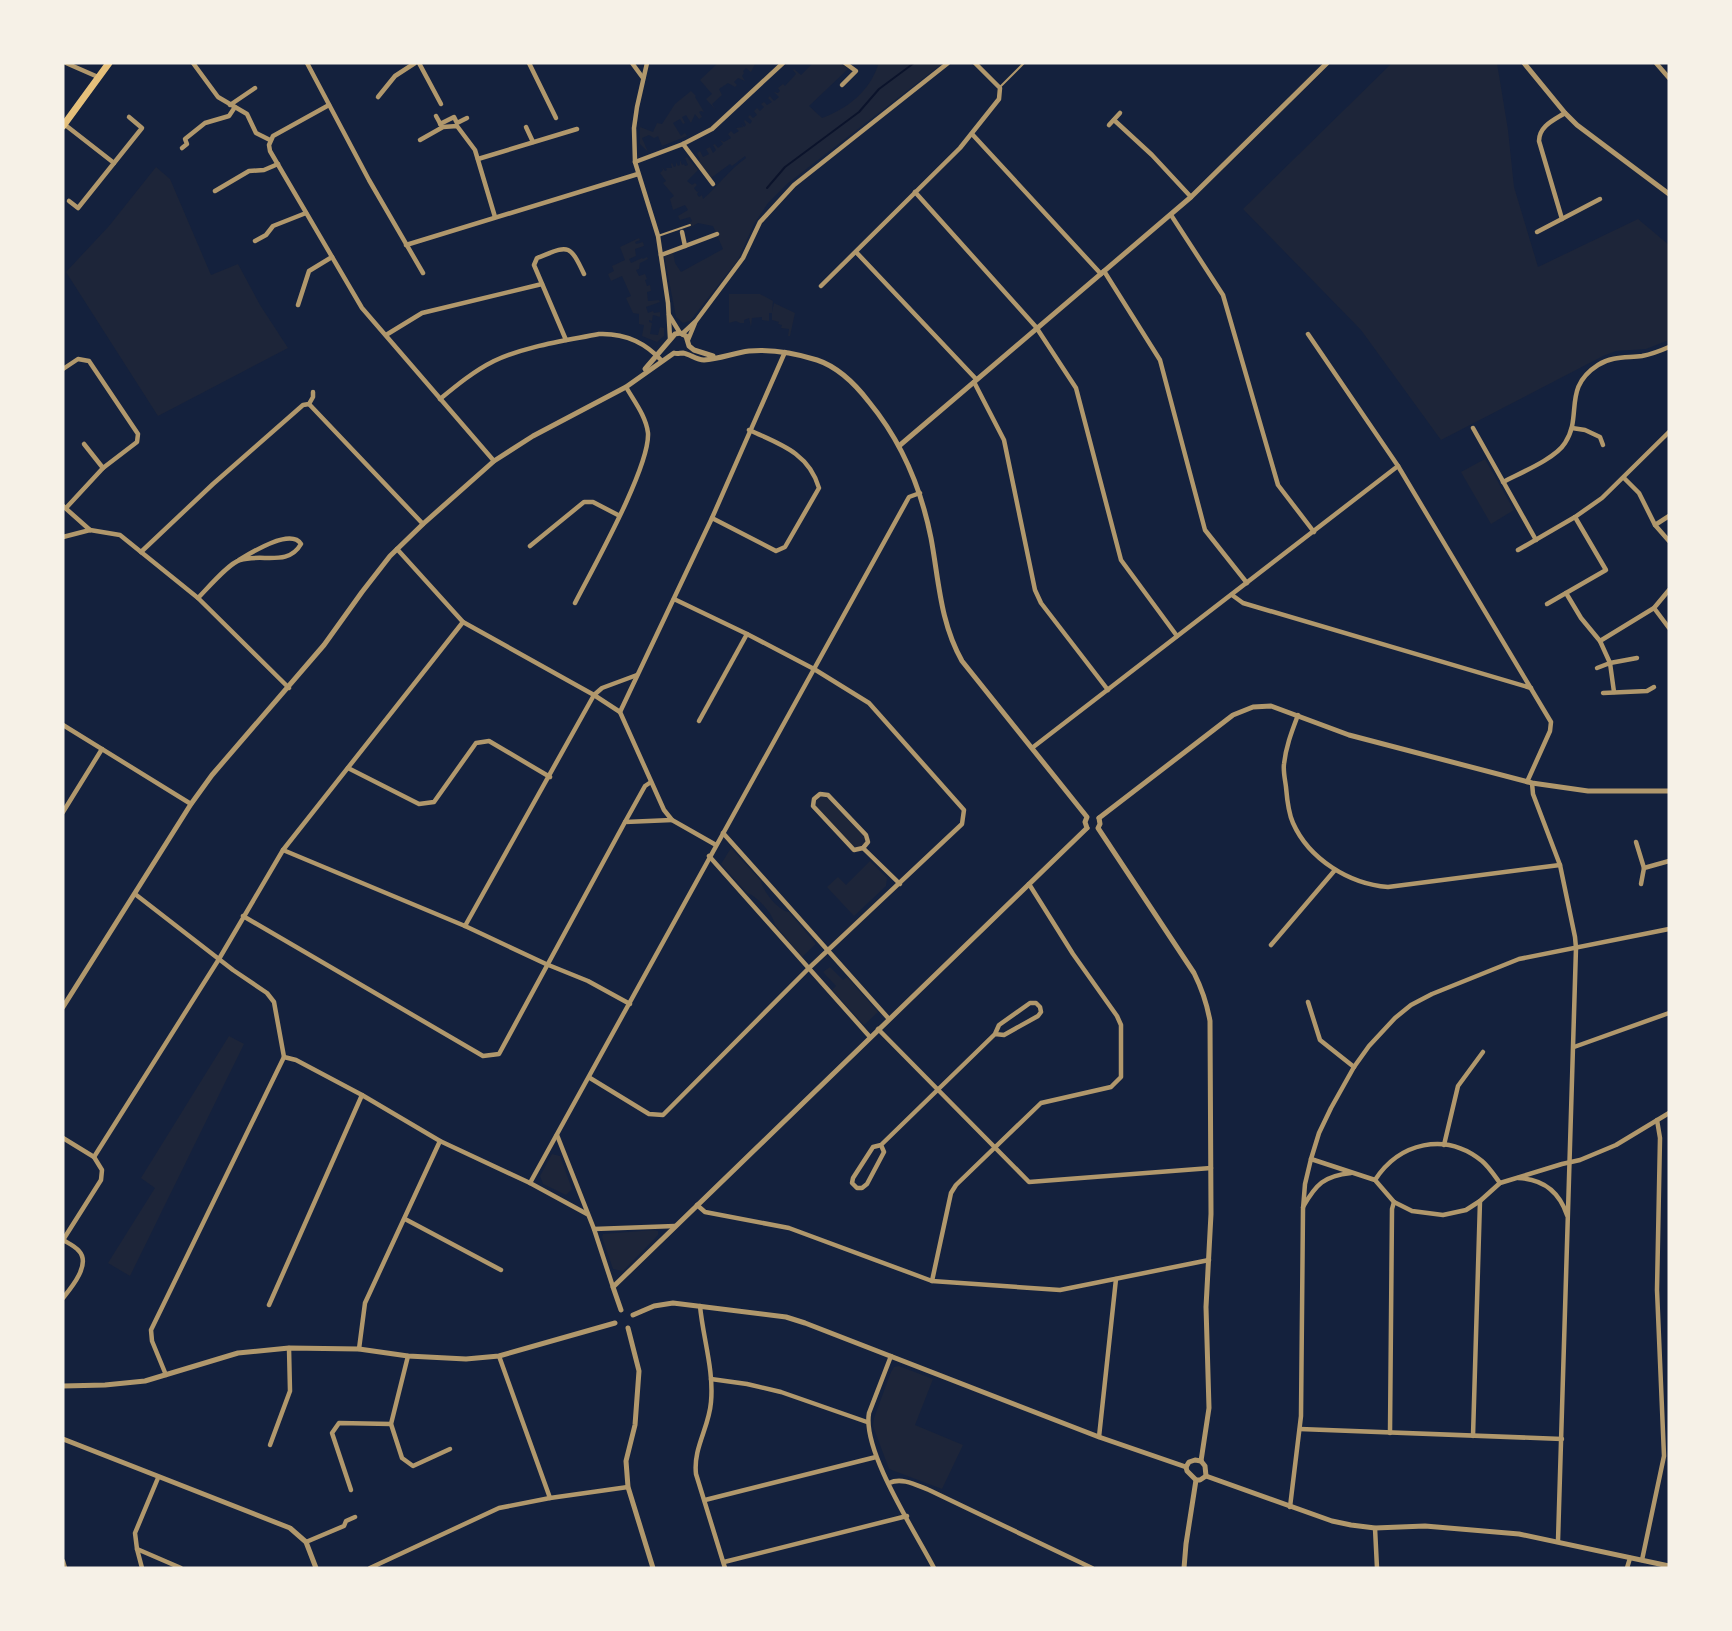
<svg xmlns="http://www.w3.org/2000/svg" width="1732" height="1631" viewBox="0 0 1732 1631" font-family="Commissioner,sans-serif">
	<rect width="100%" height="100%" fill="#14213d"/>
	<g fill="#1d2539">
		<path d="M718,63L755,64L751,72L746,68L743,71L744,73L742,76L745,81L738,78L734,82L737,85L735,87L728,83L719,89L722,95L712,104L716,110L706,99L712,94L700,80Z"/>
		<path d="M813,63H841L848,69L809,106L822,118C847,109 870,91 878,65L864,63H943L787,184L768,203L754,224L738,260L690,321L683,323L676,317L664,255L673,252L675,263L681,272L723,249L713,226L698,223L691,227L689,223L692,221L690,217L680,220L678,216L688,210L685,205L673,210L670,199L674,196L663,183L666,181L660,173L663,170L662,167L665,171L667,170L666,168H672L671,164L672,163L674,167L676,166V162L678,166L680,165V160L682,165L684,164L685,166L688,165L685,158L687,157L698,170L687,181L692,185L695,183L697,185L694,188L697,192L699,191L697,194L699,197L702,195L703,199C718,186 730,169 746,158L745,156L732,166L730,164L711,178L698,161L700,159L697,153L700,151L703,157L709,154L706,149L710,147L713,153L716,150L713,145L715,144L718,148L723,144L720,140L724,142L731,138L728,134L731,131L734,134L739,131L736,128L743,127L741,123L744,127L746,125L744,121L745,120L750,124L752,121L748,117L750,115L753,118L757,115L754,111L757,108L760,111L764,107L761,104L764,102L767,105L772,102L768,98L770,96L774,101L779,97L774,92L778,93L780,91L778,88L783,84L785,86L796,74L793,70L794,69L801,75Z"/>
		<path d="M1392,63H1497L1508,130L1514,187L1538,267L1638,219L1669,245V340L1646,349L1616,351L1603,356L1441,440L1361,330L1243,209Z"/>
		<path d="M691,91L696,96L695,97L704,112L701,111L699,112L702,117L699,119L695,114L691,123L686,115L682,117L685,123L683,124L680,119L673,123L681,136L685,133L687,136L662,146L658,136L654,138L649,135L642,138L648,152L640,144V127L653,132L657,123L662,124L675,104Z"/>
		<path d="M156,167L170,179L211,275L238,264L260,305L288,348L158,416L66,272L109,226Z"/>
		<path d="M639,238L640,240L635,242L636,244L643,242L644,246L635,249L636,256L629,259L631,263L642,258L643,259L647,257L648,259L640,263L639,269L636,270L639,276L645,274L647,279L645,280L647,286L650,285L651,291L647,292L648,301L659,300L660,302L646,307L648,313L653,311L654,313L660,312V317L653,315L652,321L649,320V322L652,323L650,334L658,335L660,327L664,328V336L657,342L642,336L644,325L639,324V314L633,313L626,298L631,296L622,276L611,281L608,274L614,271L612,266L625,260L620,247Z"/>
		<path d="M729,294H760L773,301L772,312L774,303L795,313L790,336H788L789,329L781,328L782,325L778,324L779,322L772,320V313H769V321L762,320V317L752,318L751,327L749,318L744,320V323H740L736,321L729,323Z"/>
		<path d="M1485,459L1514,510L1491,524L1461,472Z"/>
		<path d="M820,794L828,795L866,835L868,842L863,848L854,850L813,806L814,799Z"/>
		<path d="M731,848L761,881C763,892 779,911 789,912L816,944L802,957L775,925C773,914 757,896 747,893L721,864Z"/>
		<path d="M870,861L887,878L886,886L854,916L827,887L838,877L846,885Z"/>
		<path d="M830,967L843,980L847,977L878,1012L864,1025L832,990L836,986L823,972Z"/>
		<path d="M229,1036L244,1044L130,1276L108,1263L155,1188L141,1178Z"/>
		<path d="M552,1154L560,1156L572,1189L566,1195L543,1184L540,1176Z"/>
		<path d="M654,1230L658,1231V1235L623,1271L613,1269L602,1237L603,1234Z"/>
		<path d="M899,1366L933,1379L915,1425L963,1445L942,1489L889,1469L873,1426L874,1418L891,1372L894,1367Z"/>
	</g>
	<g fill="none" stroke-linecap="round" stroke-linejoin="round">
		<path stroke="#0b132b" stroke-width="2" d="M767,188L785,167L859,112L879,89L914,63"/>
		<g stroke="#b1986c" stroke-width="2">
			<path d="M1001,86L1024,63"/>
			<path d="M658,236L690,225"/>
		</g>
		<g stroke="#b1986c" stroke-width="4.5">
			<path d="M66,63L98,77"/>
			<path d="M193,63L218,97L247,114L256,133L270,140"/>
			<path d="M307,63L369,180L423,273"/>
			<path d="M419,63L441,104"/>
			<path d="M529,63L556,118"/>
			<path d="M632,63L643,78"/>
			<path d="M647,63L637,107L634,128L635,162L658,236L668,303L670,338"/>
			<path d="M1656,63L1669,78"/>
			<path d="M842,85L856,71L845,63"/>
			<path d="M378,97L395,76L415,63"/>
			<path d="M230,105L255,88"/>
			<path d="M329,105L273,136L269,145L270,151L362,308L494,461"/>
			<path d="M436,116L441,125"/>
			<path d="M1114,120L1152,155L1191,197"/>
			<path d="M64,124L114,163L78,208L69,201"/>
			<path d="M440,124L454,117L457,123L467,118"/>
			<path d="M1109,125L1120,113"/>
			<path d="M526,127L533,142"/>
			<path d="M972,134L1101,274"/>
			<path d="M420,140L443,127L457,126L475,150L495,217"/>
			<path d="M683,144L713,184"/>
			<path d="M182,148L187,144L185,139L205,123L229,116L235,107"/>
			<path d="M478,159L577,129"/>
			<path d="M635,162L683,144L712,129L783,63"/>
			<path d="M114,163L142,128L129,117"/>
			<path d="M215,191L249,171L264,170L278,164"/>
			<path d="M915,192L1036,327L1076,388L1121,560L1177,636"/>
			<path d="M1171,215L1223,295L1278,485L1314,532"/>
			<path d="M1562,219L1539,141C1539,126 1554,120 1565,113"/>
			<path d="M682,232L685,246"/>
			<path d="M1537,232L1600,199"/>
			<path d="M255,241L266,235L273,226L306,213"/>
			<path d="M406,245L638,174"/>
			<path d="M856,252L976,379"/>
			<path d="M661,255L717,234"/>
			<path d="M1104,271L1160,360L1205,530L1247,583"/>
			<path d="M821,286L960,148L999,99L1000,88L975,63"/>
			<path d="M298,305L309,271L332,257"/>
			<path d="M669,315L680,333"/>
			<path d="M682,334L696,321L743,258L760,222L794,185L948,63"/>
			<path d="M1308,334L1398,466L1551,722L1550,731L1527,782"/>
			<path d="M386,335L422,313L542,284"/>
			<path d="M566,340L534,265L537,258C568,246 569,242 584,274"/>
			<path d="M688,340L695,323"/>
			<path d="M63,369L78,359L89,361L138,434L137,442L103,468L66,508"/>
			<path d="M974,382L1004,440L1035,590L1041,603L1108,690"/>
			<path d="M440,399C457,385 474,371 494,361C526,346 564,341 599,334C624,333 645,342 662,361"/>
			<path d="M309,404L423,524"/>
			<path d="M1473,428L1536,540"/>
			<path d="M1572,428L1585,430L1600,437L1603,445"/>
			<path d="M84,444L103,468"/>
			<path d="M1624,478L1639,493L1655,525L1669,541"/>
			<path d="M1503,482C1520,473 1555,459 1565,443C1583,416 1562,388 1598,365C1612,356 1627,358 1642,356C1652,354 1660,351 1669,347"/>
			<path d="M63,506L90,530"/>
			<path d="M1575,517L1606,570L1566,593L1581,618L1600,641L1610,663L1637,658"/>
			<path d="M712,518L776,551L785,547L819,488C809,453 780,444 749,430"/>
			<path d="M1655,525L1669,516"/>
			<path d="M63,537L90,530L120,535L198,598L289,688"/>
			<path d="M530,546L584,502H593L618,515"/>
			<path d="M397,549L463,622L594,695L620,712"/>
			<path d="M1518,550L1575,517L1602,498L1669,432"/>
			<path d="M141,552L213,484L303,405L309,404L313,397V392"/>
			<path d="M1232,595L1243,603L1531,688"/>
			<path d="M198,598C207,589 229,563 240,560C262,553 288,567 301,544C291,528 252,552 239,560"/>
			<path d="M575,603C593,568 650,467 648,433C646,416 634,401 626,387"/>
			<path d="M1547,604L1566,593"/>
			<path d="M1654,608L1669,628"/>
			<path d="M1600,641L1654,608L1669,590"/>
			<path d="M1597,668L1610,663L1614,692"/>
			<path d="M1603,693L1647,691L1654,687"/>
			<path d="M1298,715C1292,731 1286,746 1284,764C1283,771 1285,779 1286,787C1287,799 1288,812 1293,823C1309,859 1349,884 1388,887L1560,865"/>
			<path d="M699,721L747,634"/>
			<path d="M63,725L191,804"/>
			<path d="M1032,748L1398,466"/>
			<path d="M348,768L419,804L434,802L476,743L489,741L550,777"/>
			<path d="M1532,783L1533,794L1560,865L1575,937L1576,948L1558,1541"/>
			<path d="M820,794L828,795L866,835L868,842L863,848L854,850L813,806L814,799Z"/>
			<path d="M63,812L102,749"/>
			<path d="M625,822L645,786L651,782"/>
			<path d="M723,833L889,1019"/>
			<path d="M1636,842L1644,868"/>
			<path d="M716,845L672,820L664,810L620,712L712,518L785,352"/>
			<path d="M863,848L900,884"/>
			<path d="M283,850L465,926L546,964L588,981L630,1004"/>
			<path d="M709,856L870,1037"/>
			<path d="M1641,884L1644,868L1669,861"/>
			<path d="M135,894L233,970L267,993L274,1002L284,1057L296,1060L362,1095L440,1141L530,1183L587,1214"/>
			<path d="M243,916L483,1056L499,1054L625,822L672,820"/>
			<path d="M465,926L594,695L602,688L637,675"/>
			<path d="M1271,945L1335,870"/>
			<path d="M1308,1002L1320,1040L1354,1067"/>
			<path d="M878,1029L1029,1182L1211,1168"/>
			<path d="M1574,1047L1669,1013"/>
			<path d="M590,1078L649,1114L663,1115L808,969L962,824L964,810L869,703L814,669L747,634L674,599"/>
			<path d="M557,1135L594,1229L613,1287"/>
			<path d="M63,1138L94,1157L102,1170L101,1180L63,1240"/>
			<path d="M881,1145L884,1152L867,1184L862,1188H857L852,1183L853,1178L873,1147L881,1145L995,1034L999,1025L1030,1003H1036L1040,1007L1041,1012L1038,1016L1004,1035L995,1034"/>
			<path d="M1444,1145L1458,1086L1483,1052"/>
			<path d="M94,1157L219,959L283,850L463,622"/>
			<path d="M1311,1159L1375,1180L1394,1202L1412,1211L1443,1215L1466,1210L1480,1201L1500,1183L1562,1164L1580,1160L1616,1145L1669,1113"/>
			<path d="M1518,1178C1543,1179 1559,1191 1567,1215"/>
			<path d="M1375,1180C1399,1143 1445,1131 1482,1161C1489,1167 1494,1175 1500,1183"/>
			<path d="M530,1183L909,497L920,493"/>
			<path d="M697,1205L705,1212L789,1228L932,1281L1060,1290L1209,1260"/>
			<path d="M1303,1207C1316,1184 1324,1176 1351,1173"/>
			<path d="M405,1219L501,1270"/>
			<path d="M594,1229L675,1226"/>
			<path d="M63,1240C68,1243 75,1246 79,1251C91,1264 72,1287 63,1298"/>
			<path d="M932,1281L951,1193L956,1185L1041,1103L1111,1087L1121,1077V1025L1117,1016L1073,954L1029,884"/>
			<path d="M269,1305L362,1095"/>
			<path d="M700,1306C703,1338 714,1370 711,1402C709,1428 693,1448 696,1474L725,1568"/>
			<path d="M359,1349L365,1303L440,1141"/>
			<path d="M408,1356L391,1424L402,1458L413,1466L450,1449"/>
			<path d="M499,1356L550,1498"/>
			<path d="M891,1356L869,1413C862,1451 916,1533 934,1568"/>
			<path d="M166,1375L152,1341L151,1330L284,1057"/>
			<path d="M711,1379L747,1384L781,1392L867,1422"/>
			<path d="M1300,1429L1562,1439"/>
			<path d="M1390,1433L1392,1209L1394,1202"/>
			<path d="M1473,1436L1480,1201"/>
			<path d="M1099,1437L1116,1279"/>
			<path d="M270,1445L290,1391L289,1348"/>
			<path d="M889,1483C902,1477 916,1485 929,1490L1092,1568"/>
			<path d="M351,1490L332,1433L339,1423L391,1424"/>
			<path d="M705,1500L876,1457"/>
			<path d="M1290,1507L1301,1416L1303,1209L1305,1184L1311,1159L1319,1133L1331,1108L1354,1067L1369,1046L1395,1018L1411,1005L1432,994L1519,959L1669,929"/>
			<path d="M1375,1528L1377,1568"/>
			<path d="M306,1542L344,1526L346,1521L355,1517"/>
			<path d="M137,1549L181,1568"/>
			<path d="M1642,1560L1664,1456L1657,1290L1660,1138L1657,1120"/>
			<path d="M63,1561L65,1568"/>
			<path d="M724,1562L907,1516"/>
			<path d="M142,1568L137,1549L135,1533L158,1478"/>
			<path d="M370,1568L499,1508L550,1498L628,1487"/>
			<path d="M1627,1568L1630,1558"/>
		</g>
		<g stroke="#b1986c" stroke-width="5">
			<path d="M1524,63L1565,113L1577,125L1669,194"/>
			<path d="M645,369L675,334L680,333L686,336L689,346L694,350L713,356"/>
			<path d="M899,446L1191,197L1327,63"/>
			<path d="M1099,818L1100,824L1098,828L1194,973C1202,989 1207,1004 1210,1021L1211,1214L1206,1307L1209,1408L1201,1461"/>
			<path d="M1099,818L1233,715L1253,707L1271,706L1349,735L1532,783L1588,791H1669"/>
			<path d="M63,1007L191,804L212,775L324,645L362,592L390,556L423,524L494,461L533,436L626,387L674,353C677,354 680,353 683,353C690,354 696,360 704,360C719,359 734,353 749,351C772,349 795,353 817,360C838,367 856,385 869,402C902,442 921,488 931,538C939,581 940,622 962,661L1087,817L1085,822L1087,828"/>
			<path d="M621,1310L613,1287L1087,828"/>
			<path d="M633,1315L654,1306L673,1303L786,1317L805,1323L1099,1437L1186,1467L1187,1471L1196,1480H1200L1206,1476L1332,1521L1351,1525L1375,1528L1425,1526L1519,1534L1669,1566"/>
			<path d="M628,1328L639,1371L635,1425L626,1461L628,1487L653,1568"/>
			<path d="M63,1386L105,1385L145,1381L238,1353L289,1348L359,1349L408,1356L466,1359L499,1356L615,1323"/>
			<path d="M63,1439L290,1528L306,1542L316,1568"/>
			<path d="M1201,1461L1205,1466L1206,1476"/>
			<path d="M1186,1467L1189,1462L1195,1460L1201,1461"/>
			<path d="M1184,1568L1186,1544L1196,1480"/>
		</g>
		<path stroke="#e5c07b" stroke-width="7" d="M63,126L109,63"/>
	</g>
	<rect width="1732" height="1631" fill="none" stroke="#f6f1e7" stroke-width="129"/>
</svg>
